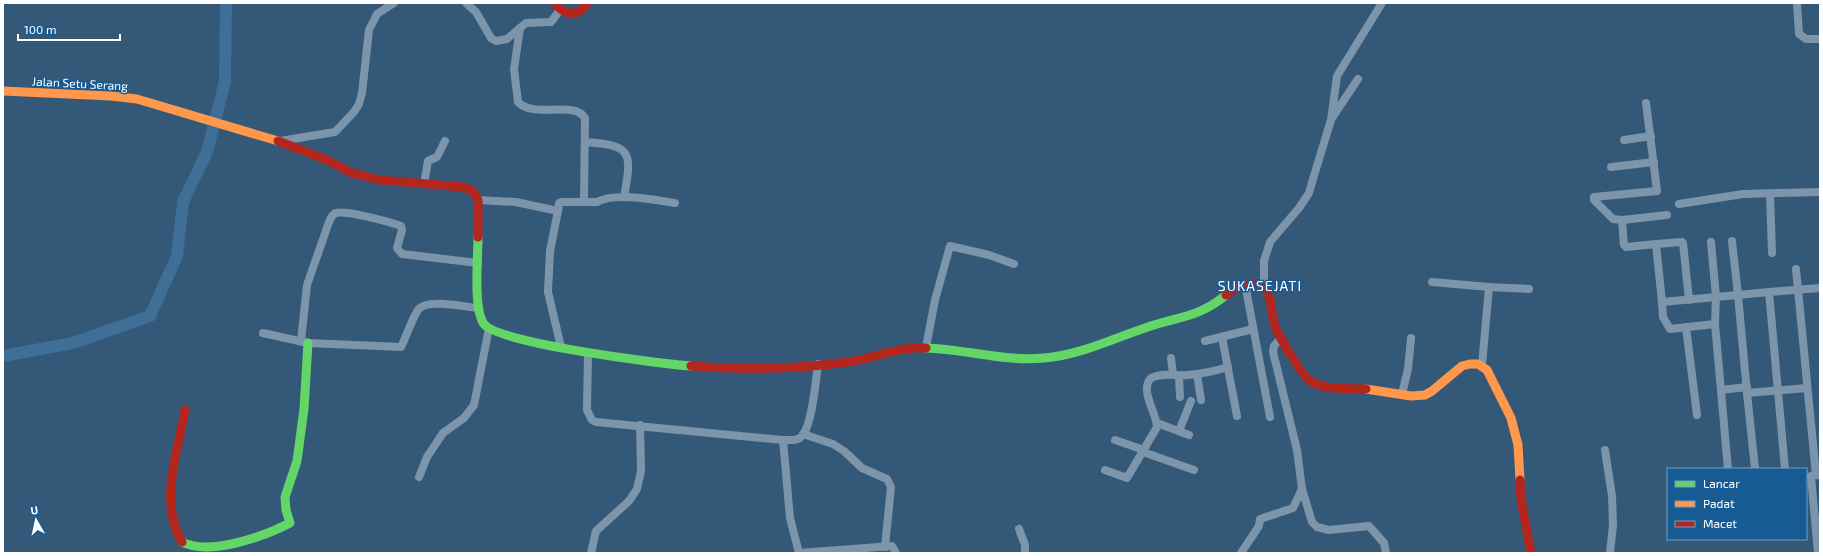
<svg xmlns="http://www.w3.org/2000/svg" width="1823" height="556" viewBox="0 0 1823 556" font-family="'Exo 2',sans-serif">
	<rect width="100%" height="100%" fill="#345877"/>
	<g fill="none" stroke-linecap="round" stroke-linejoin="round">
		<path stroke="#3f6f96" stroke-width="12" d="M3,356L73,343L150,316L177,256L183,202L207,152L225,81L226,3"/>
		<g stroke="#7d95aa" stroke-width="8">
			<path d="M466,3L476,12L491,38L496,41L507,39L526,23L551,22L560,10"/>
			<path d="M1797,3L1799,34L1806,39H1820"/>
			<path d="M520,28L514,69L518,102C534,119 574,100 585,118L584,201"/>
			<path d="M1646,103L1657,191L1594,197V200L1613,219L1622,220L1624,245L1626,247L1656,244L1662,302"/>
			<path d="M1332,118L1358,79"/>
			<path d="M1624,140L1651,136"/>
			<path d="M280,141L335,132L354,112L359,104L362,93L369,30L377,14L394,3"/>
			<path d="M585,142C633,145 632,153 624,197"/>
			<path d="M1611,167L1654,162"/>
			<path d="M424,184L428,161L437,157L445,141"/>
			<path d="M1770,194L1772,253"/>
			<path d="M478,200L516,202L558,211L559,203L561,202H597C615,192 655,200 675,203"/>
			<path d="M1679,204L1743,194L1820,192"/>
			<path d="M558,211L550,251L548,292L561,347"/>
			<path d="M1622,220L1667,215"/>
			<path d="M1711,242L1716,297L1715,324L1670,329L1663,317L1662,302L1738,295L1732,241"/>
			<path d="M1656,244L1682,242L1683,243L1689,300"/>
			<path d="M1796,269L1816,475"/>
			<path d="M1432,282L1489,287L1529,289"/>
			<path d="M1245,284L1270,417"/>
			<path d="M1264,288V261L1270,242L1299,208L1309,193L1313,179L1331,120L1337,76L1382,3"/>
			<path d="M1715,324L1728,469"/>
			<path d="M1686,327L1697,415"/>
			<path d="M263,333L308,343L401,347C407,335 411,321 418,310C426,298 465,307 478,308"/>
			<path d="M1222,337L1237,416"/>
			<path d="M1280,339L1274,346L1273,352L1297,450L1302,489L1312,522L1317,527L1329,530L1369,526L1384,543L1386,553"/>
			<path d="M301,341L307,285L329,222C331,218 332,214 336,213C346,210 390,222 401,226L402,230L397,248L402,254L478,263"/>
			<path d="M1205,341L1253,329"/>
			<path d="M926,347L935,300L950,246L989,255L1014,264"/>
			<path d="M588,353L587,410L592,420L596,422L783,440"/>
			<path d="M1171,358L1173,374"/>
			<path d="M1482,365L1489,287"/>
			<path d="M1197,374L1201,400"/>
			<path d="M1179,376L1180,397"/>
			<path d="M1721,390L1747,387"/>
			<path d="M1747,393L1738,295L1769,292"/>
			<path d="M1402,394L1408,369L1411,338"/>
			<path d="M1157,423L1189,435"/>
			<path d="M1179,431L1191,401"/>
			<path d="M803,434L833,444L844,451L862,468L887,479L891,487L885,547"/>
			<path d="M1115,440L1144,450"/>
			<path d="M1605,450L1612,496L1613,525L1610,553"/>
			<path d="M1143,452L1194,470"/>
			<path d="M1755,469L1747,393L1807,388"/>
			<path d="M1785,469L1769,292L1820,288"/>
			<path d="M1105,470L1127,478L1157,427C1157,414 1139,390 1151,378C1163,372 1176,376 1188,375C1202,374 1215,371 1228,367"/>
			<path d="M419,477L427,457L443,433L464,418L474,405L489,328"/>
			<path d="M1019,529L1025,545V553"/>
			<path d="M591,553L596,531L629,501L637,489L641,471L640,425"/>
			<path d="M799,553L790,518L783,440C789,440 797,441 801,437C812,428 816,379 818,364"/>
			<path d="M799,553L892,546L896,553"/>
			<path d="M1241,553L1259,526L1260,519L1293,508L1302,489"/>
			<path d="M1818,553L1811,476L1819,475"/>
		</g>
		<g stroke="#63d668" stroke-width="9">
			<path d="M478,237C478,257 473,309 484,324C497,343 661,364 691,366"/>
			<path d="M926,348C965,349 1004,362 1044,358C1081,355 1114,338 1148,327C1180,316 1198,318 1226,295"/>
			<path d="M182,542C209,556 263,537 290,523L286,510L285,497L297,461L304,409L308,343"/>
		</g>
		<g stroke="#ff974d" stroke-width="9">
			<path d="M3,91L111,96L137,99L278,141"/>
			<path d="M1366,389L1411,396L1425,395L1432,391L1462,366L1470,364H1478L1487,370L1511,418L1518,445L1520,480"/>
		</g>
		<g stroke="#b3261e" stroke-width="9">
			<path d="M555,3C564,16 579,17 587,3"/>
			<path d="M278,141L327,160L352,173L380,180L463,187L473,191L478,200V237"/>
			<path d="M1226,295C1239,286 1262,274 1269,296C1272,306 1272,316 1275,326C1278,335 1302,375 1309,380C1324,391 1348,388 1366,389"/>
			<path d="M691,366C743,370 797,369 848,362C875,358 899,346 926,348"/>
			<path d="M1520,480L1521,500L1531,553"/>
			<path d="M182,542C158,500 178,453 185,410"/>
		</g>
	</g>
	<g text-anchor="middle" stroke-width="3" stroke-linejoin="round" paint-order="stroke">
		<g font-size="12" fill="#fff" stroke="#175b94">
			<text transform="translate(80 84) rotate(3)" y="4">Jalan Setu Serang</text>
		</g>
		<g font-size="14" letter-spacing="1" fill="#fff" stroke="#175b94">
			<text x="1260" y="291">SUKASEJATI</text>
		</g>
	</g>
	<rect width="1823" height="556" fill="none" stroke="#ffffff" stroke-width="8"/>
	<rect x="1667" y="468" width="140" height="72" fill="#175b94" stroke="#749dbf"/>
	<rect x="1675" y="481" width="20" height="6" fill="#63d668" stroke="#749dbf"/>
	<text x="1703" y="488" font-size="12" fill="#ffffff">Lancar</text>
	<rect x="1675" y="501" width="20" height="6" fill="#ff974d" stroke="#749dbf"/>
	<text x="1703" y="508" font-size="12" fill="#ffffff">Padat</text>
	<rect x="1675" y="521" width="20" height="6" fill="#b3261e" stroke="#749dbf"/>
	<text x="1703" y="528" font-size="12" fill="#ffffff">Macet</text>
	<g transform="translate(36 520) rotate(351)" stroke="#175b94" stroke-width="3" paint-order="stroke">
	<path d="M0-3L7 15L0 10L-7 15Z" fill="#ffffff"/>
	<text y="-6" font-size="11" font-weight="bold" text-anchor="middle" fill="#ffffff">U</text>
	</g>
	<path d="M18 34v6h102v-6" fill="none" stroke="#ffffff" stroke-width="2"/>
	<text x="24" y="34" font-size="12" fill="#ffffff" stroke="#175b94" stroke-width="3" paint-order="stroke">100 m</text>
</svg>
